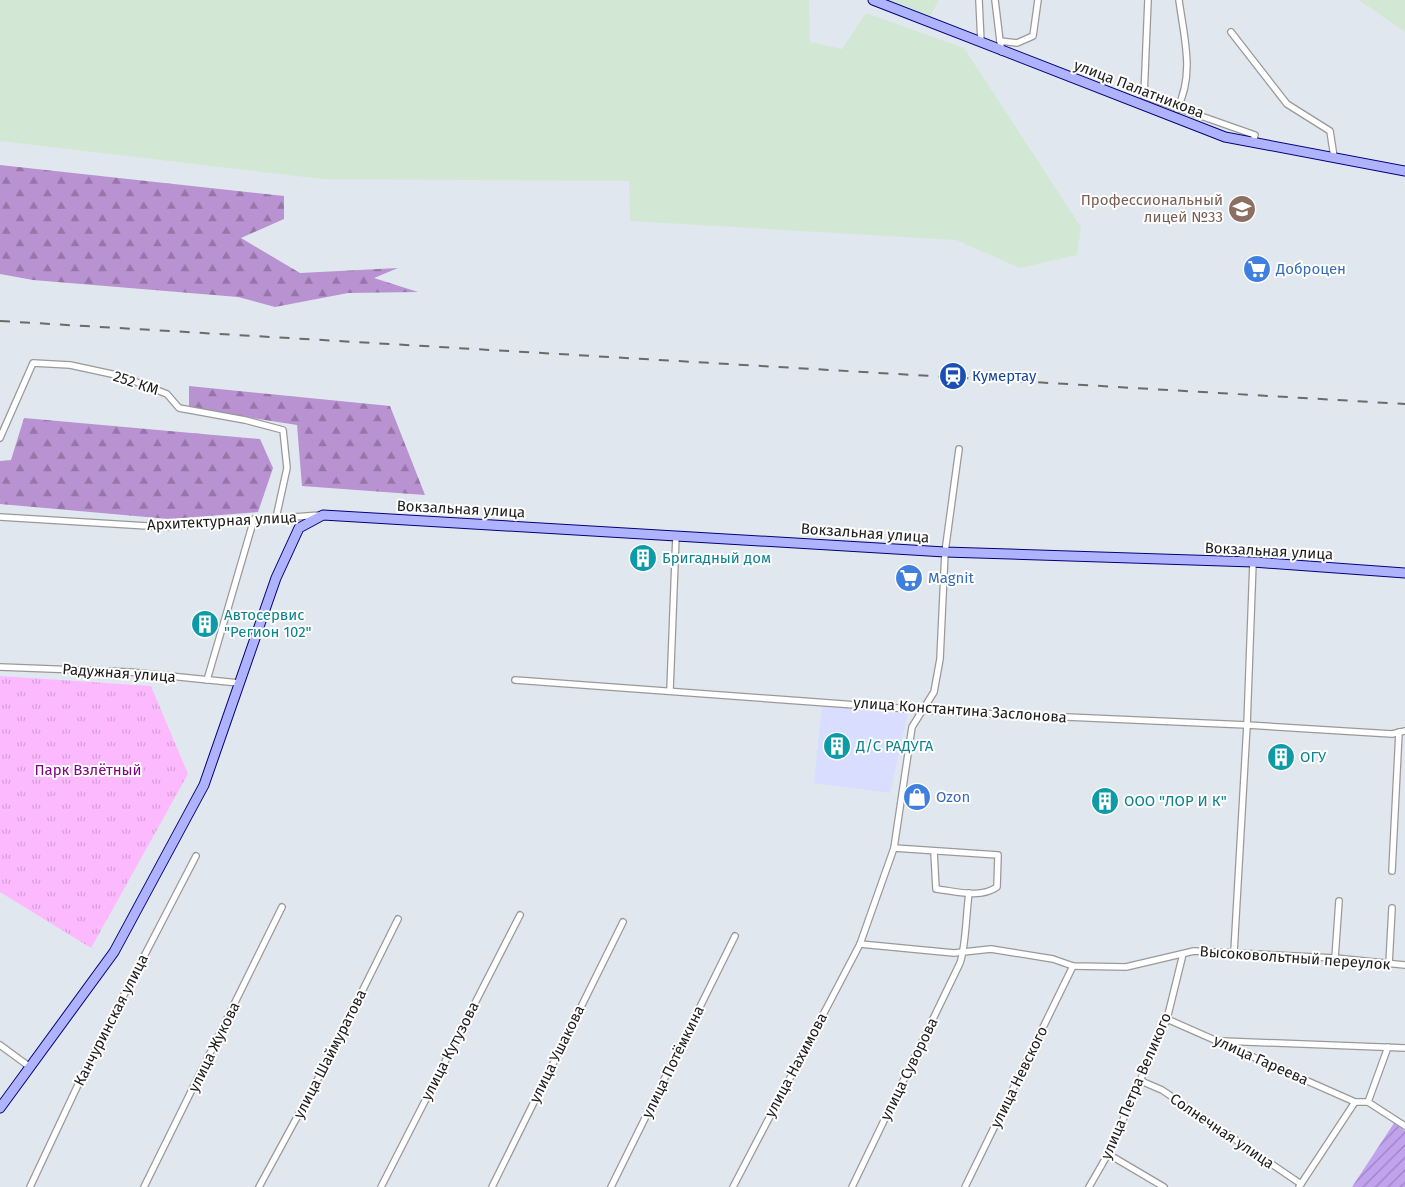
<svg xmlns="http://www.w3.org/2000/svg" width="1405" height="1187" viewBox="0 0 1405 1187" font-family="'Fira Sans',sans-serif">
	<defs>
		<pattern id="forest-firs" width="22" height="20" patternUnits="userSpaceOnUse" patternTransform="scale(1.25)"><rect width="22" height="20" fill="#b992d1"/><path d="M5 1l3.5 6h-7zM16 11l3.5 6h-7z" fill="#9676a9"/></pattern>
		<pattern id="park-tufts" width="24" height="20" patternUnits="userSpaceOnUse" patternTransform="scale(1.25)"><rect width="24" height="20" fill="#fcb9fd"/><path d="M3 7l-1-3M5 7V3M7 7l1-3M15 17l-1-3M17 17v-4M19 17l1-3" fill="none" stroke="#d79ed8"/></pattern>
		<pattern id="garden-furrows" width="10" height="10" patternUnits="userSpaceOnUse" patternTransform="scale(1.25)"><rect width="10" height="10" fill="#c1a2ed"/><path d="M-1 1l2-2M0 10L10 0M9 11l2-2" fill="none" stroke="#9c83bf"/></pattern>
	</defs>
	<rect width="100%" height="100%" fill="#e1e7ee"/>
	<g fill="#d2e8d4">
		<path d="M0,0H809L810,42L842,49L866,13L964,48L1081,227L1077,255L1020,268L956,240L630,221L629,181L322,179L0,141Z"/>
		<path d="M884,0H939L928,20Z"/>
		<path d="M1359,0H1405V32Z"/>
	</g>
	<path fill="#d9ddff" d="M822,706L908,712L890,793L814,783Z"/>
	<g fill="url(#forest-firs)">
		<path d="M0,165L284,196V219L241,238L300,273L398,268L374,278L418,292L348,293L275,307L238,297L33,280L0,274Z"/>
		<path d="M189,386L390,406L425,495L302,486L297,425L189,408Z"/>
		<path d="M24,418L260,439L273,468L258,512L169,519L0,504V461L11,460Z"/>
	</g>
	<path fill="url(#park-tufts)" d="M0,676L151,686L188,774L91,948L0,892Z"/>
	<path fill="url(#garden-furrows)" d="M1394,1123L1405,1131V1187H1352Z"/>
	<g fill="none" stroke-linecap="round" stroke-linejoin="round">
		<g stroke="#999" stroke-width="8">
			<g id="street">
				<path d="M979,0L981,43"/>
				<path d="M995,0L1000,41"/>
				<path d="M1148,0L1144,96L1255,135L1253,142"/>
				<path d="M1231,32L1287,104L1330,131L1334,157"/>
				<path d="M1002,52L1000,41L1017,43L1033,36L1038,0"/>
				<path d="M1177,109C1195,74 1184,38 1179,0"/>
				<path d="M0,438L33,363L70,365L121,376L167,394L179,408L245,420L283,430L287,468L276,518"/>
				<path d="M0,517L164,527L320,515"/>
				<path d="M0,667L130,672L239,683"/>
				<path d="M207,680L254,519"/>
				<path d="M515,680L951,712L1247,725L1392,734L1405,731"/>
				<path d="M670,690L676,536"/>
				<path d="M894,848L998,855L997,887C980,899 955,891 936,889L934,852"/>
				<path d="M1392,871L1399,732"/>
				<path d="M860,944L954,953L991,949L1053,959L1073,966L1126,967L1194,951L1335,958L1405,965"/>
				<path d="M1234,952L1247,725L1253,562"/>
				<path d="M1335,958L1339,901"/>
				<path d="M1389,964L1392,908"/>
				<path d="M1167,1019L1355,1102"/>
				<path d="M1222,1041L1405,1048"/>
				<path d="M0,1045L30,1067"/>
				<path d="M1141,1081L1162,1090L1301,1184"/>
				<path d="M1368,1102L1405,1126"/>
				<path d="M1108,1154L1164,1187"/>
				<path d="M30,1187L84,1072L196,856"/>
				<path d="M144,1187L282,907"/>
				<path d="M259,1187L327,1062L398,919"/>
				<path d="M381,1187L520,915"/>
				<path d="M492,1187L623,922"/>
				<path d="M611,1187L735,936"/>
				<path d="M733,1187L860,944L894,848L912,727L934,692L940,659L945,552L959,449"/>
				<path d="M852,1187L960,963C966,946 966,914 969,893"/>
				<path d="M965,1187L1073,966"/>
				<path d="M1089,1187L1108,1154L1167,1019L1183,954"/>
				<path d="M1299,1187L1355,1102H1368L1388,1047"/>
			</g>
		</g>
		<g stroke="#020076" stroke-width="11">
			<g id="secondary">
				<path d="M873,0L1225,137L1405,171"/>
				<path d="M0,1108L114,952L204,785L276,578L299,528L323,515L945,552L1253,562L1405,573"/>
			</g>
		</g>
		<use href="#street" stroke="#fff" stroke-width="5.5"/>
		<use href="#secondary" stroke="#afb3fe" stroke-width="9"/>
		<path stroke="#6a6a6a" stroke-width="2" stroke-dasharray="10 10" stroke-linecap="butt" d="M0,321L1405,404"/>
	</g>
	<defs>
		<g id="university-disc" transform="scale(1.4375)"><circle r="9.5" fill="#8d6e63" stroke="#fff"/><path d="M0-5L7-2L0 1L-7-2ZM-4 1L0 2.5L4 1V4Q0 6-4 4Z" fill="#fff"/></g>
		<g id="supermarket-disc" transform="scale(1.4375)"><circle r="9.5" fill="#3f7fe0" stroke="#fff"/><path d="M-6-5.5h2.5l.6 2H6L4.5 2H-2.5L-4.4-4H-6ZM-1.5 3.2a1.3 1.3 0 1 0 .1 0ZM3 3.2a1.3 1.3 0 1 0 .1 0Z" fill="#fff"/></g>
		<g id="station-disc" transform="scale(1.4375)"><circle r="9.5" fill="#1a4fb4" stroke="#fff"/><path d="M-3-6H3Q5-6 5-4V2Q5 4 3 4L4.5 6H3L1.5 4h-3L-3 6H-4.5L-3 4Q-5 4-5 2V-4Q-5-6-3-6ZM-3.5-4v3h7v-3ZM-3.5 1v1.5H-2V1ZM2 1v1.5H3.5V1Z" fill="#fff"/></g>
		<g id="building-disc" transform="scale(1.4375)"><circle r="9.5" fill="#0f9aa8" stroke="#fff"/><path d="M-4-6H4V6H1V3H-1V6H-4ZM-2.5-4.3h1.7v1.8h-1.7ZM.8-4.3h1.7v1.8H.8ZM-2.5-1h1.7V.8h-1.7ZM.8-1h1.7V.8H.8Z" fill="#fff"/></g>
		<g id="shop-disc" transform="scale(1.4375)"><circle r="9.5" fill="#3f7fe0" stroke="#fff"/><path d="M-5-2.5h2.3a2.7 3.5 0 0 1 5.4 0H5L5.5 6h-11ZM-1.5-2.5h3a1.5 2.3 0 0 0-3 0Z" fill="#fff"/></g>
	</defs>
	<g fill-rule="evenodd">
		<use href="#university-disc" x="1242" y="209"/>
		<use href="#supermarket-disc" x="1257" y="269"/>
		<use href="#station-disc" x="953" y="376"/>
		<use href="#building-disc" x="643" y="558"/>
		<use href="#supermarket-disc" x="909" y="578"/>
		<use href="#building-disc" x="205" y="624"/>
		<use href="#building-disc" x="837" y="746"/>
		<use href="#building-disc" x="1281" y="757"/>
		<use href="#shop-disc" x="917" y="797"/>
		<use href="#building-disc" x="1105" y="801"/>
	</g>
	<g text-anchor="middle" stroke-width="4" stroke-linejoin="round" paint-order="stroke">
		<g font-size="15" fill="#1c1c1c" stroke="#fff">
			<text transform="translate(1139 89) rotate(21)" y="5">улица Палатникова</text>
			<text transform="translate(136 383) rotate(19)" y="5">252 КМ</text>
			<text transform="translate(461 509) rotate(3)" y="5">Вокзальная улица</text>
			<text transform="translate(222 521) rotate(-3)" y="5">Архитектурная улица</text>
			<text transform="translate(865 533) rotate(4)" y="5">Вокзальная улица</text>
			<text transform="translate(1269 551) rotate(3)" y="5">Вокзальная улица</text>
			<text transform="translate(119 673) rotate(4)" y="5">Радужная улица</text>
			<text transform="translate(960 710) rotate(4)" y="5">улица Константина Заслонова</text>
			<text transform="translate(1295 958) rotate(4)" y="5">Высоковольтный переулок</text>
			<text transform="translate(111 1020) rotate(-63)" y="5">Канчуринская улица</text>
			<text transform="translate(214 1047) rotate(-64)" y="5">улица Жукова</text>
			<text transform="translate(450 1051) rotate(-63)" y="5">улица Кутузова</text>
			<text transform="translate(330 1054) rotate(-63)" y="5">улица Шаймуратова</text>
			<text transform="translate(557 1054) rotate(-64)" y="5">улица Ушакова</text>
			<text transform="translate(1261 1060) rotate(24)" y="5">улица Гареева</text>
			<text transform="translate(673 1062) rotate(-64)" y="5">улица Потёмкина</text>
			<text transform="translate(796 1065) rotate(-62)" y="5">улица Нахимова</text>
			<text transform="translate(909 1069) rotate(-64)" y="5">улица Суворова</text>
			<text transform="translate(1019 1077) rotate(-64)" y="5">улица Невского</text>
			<text transform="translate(1136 1086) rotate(-67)" y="5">улица Петра Великого</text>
			<text transform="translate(1222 1131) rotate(34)" y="5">Солнечная улица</text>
		</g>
		<g font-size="15" fill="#785e54" stroke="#fff" text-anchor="end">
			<text x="1223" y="205">Профессиональный<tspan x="1223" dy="17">лицей №33</tspan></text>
		</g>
		<g font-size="15" fill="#366cbe" stroke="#fff" text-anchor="start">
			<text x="1276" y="274">Доброцен</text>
			<text x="928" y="583">Magnit</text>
			<text x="936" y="802">Ozon</text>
		</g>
		<g font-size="15" fill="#164399" stroke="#fff" text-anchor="start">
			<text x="972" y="381">Кумертау</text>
		</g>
		<g font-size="15" fill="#0d838f" stroke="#fff" text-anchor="start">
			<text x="662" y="563">Бригадный дом</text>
			<text x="224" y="620">Автосервис<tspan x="224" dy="17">"Регион 102"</tspan></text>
			<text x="856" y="751">Д/С РАДУГА</text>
			<text x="1300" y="762">ОГУ</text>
			<text x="1124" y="806">ООО "ЛОР И К"</text>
		</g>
		<g font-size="15" fill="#7f0480" stroke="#fff">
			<text x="88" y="775">Парк Взлётный</text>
		</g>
	</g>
</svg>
